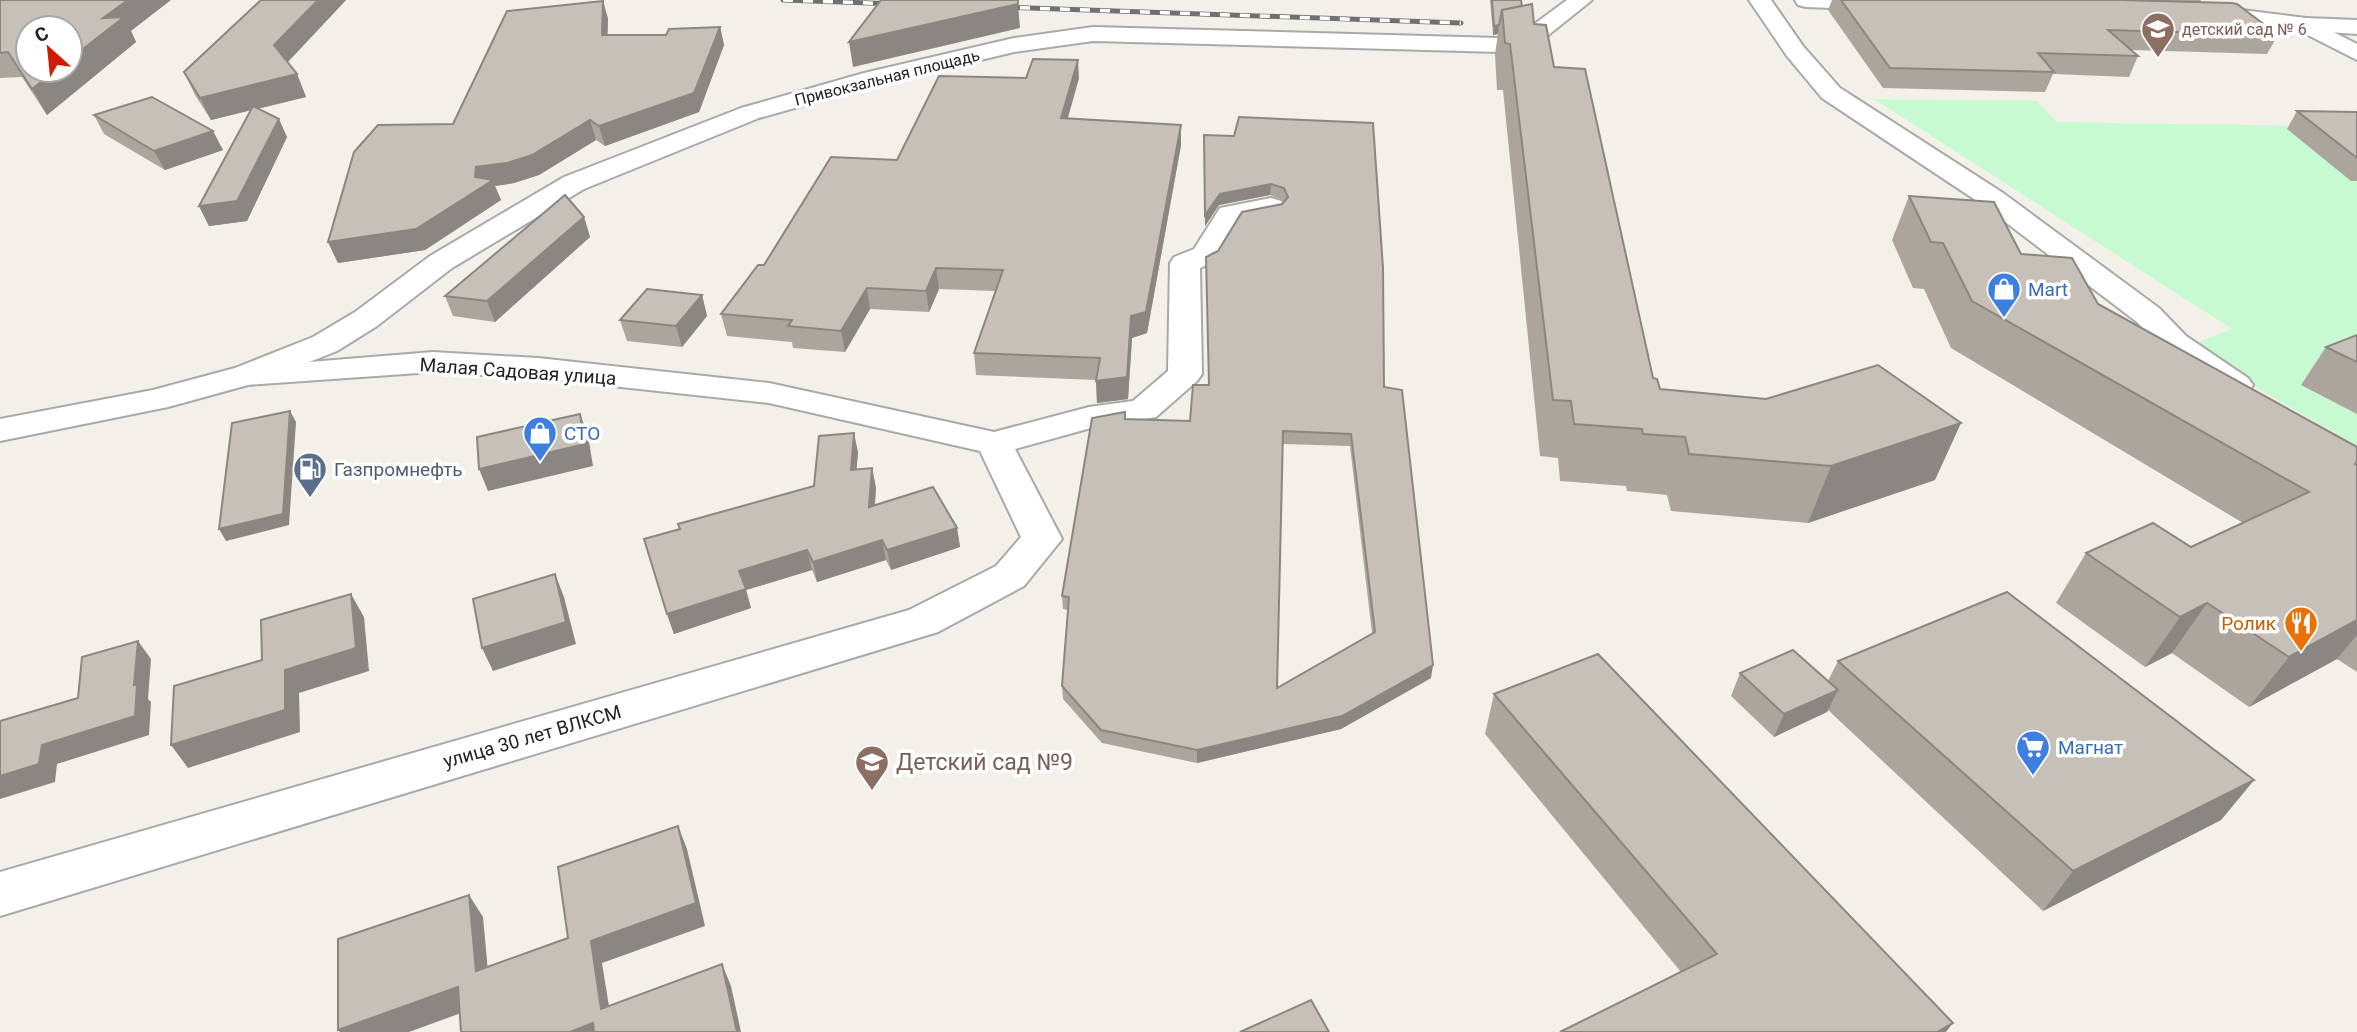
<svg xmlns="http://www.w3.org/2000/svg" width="2357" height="1032" viewBox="0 0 2357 1032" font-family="Roboto,sans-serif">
	<rect width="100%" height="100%" fill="#f2f0e9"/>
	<path fill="#c8fad2" d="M1874,99L2037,101L2057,122L2357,127V446L2186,347L2232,329Z"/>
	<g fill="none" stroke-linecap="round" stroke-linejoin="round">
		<g stroke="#a9a9a9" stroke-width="4">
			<g id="minor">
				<path d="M1749,0H1771L1803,46L1840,88L2003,193L2159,308L2186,336L2248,378L2253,385L2248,392L2236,395L2224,392L2162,350L2137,322L1983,205L1822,98L1787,56Z"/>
				<path d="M2306,18L2357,20V34L2298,30L2295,25L2298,20Z"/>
				<path d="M1271,198L1281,201L1285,207L1281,213L1240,221L1216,261L1200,268L1202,374L1197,381L1156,417L1091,428L1015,449L1062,539L1024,586L938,632L0,916V872L909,610L996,566L1021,537L980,451L769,403L538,378L433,372L247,385L235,382L230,375L235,368L433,352L538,358L769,383L994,432L1089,407L1133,401L1168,371L1170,263L1174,257L1194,249L1220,208Z"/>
			</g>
		</g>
		<g stroke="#a9a9a9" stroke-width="4">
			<g id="tertiary">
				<path d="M1567,0H1592L1541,41L1500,52L1093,41L1014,52L880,84L759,118L584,189L452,268L377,326L337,351L259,382L168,407L0,441V419L153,390L235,368L313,337L355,312L430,256L564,177L741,108L864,73L1014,38L1093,27L1499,38L1525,31Z"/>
				<path d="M1795,0H1893L1895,3L1892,8L1884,10L1806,7L1798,5Z"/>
				<path d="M2203,5L2306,18L2357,44V60L2300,31L2195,17L2192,12L2195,7Z"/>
			</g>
		</g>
		<use href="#minor" fill="#fff" fill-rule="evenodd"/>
		<use href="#tertiary" fill="#fff" fill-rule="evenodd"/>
		<g stroke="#707070" stroke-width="5">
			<g id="rail">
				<path d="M783,0L898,4"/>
				<path d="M1000,7L1461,23"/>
			</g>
		</g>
		<use href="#rail" stroke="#fff" stroke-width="3.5" stroke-dasharray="10" stroke-linecap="butt"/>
	</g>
	<g fill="#aba59e" fill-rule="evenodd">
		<path d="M0,0L131,31L136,42L47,115L22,77L0,78Z"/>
		<path d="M261,0H346L287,63L297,74L306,97L258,109L287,137L247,221L209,226L199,206L251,110L211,120L195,95L184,72Z"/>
		<path d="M1490,0H1521L1522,6L1534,24L1554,67L1653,378L1660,389L1935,480L1808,523L1671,511L1667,495L1627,491L1626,486L1560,481L1558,458L1540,456L1503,90H1497L1495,54L1498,34L1493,35Z"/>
		<path d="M1832,0H2201L2200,2L2278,35L2267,54L2132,50L2138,56L2129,77L2053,74L2045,92L1883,88L1828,10Z"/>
		<path d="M603,1L608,19L607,35H666L720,27L724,45L699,112L605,146L596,140L539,175L514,183L495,186L501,200L425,250L338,263L328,242L453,124Z"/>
		<path d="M1026,78H1079L1068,118L1181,125V145L1147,333L1132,338L1128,399L1097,403L1096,380L976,375L974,353L995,291L939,289L929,312L870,309L845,352L793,348L792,342L727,336L721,314L764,265L897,160Z"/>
		<path d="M2297,111L2357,112V181H2351L2287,129Z"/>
		<path d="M94,115L223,150L165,170L104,134Z"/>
		<path d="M1373,123L1384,387L1431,678L1341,729L1197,763L1102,743L1063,699L1062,686L1068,610L1063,609L1062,596L1125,412V419L1190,421L1208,385L1218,251L1284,202L1283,200L1270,195L1219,205L1205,226L1204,135L1234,136ZM1283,444L1350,446L1372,633L1277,688Z"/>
		<path d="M1909,196L2021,254L2098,304L2357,465V672L2337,659L2249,707L2172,653L2145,667L2056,603L2086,553L2191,547L2243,523L1951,348L1924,289L1913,288L1892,240Z"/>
		<path d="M584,217L590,237L495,322L453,316L445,296Z"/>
		<path d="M702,295L707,316L682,347L627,341L620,320Z"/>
		<path d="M2357,335V414L2301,385L2326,347Z"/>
		<path d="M858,452L856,470L872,468L876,488L875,505L957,528L960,547L891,570L886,560L817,582L812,570L746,590L751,608L674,634L667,614L680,529L814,486Z"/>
		<path d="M1838,661L2254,780L2221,820L2043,911L1828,710L1827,712L1774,737L1731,696L1740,673L1828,681Z"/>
		<path d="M1494,694L1946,1032L1681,972L1485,734Z"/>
	</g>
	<g fill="#8b8681">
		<path d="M128,0H171L131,31L136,42L47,115L32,89L56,70H70V59L103,18Z"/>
		<path d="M318,0H346L283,67L274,45Z"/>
		<path d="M603,1L608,19L607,54L602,35Z"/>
		<path d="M1018,4L1020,28L853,67L849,42Z"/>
		<path d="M1499,25L1498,34L1493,35L1494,26Z"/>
		<path d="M720,27L724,45L699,112L605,146L599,126Z"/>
		<path d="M1078,60L1079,78L1062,137L1061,118Z"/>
		<path d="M297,74L306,97L211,120L200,98Z"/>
		<path d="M279,119L287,137L247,221L209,226L199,206Z"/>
		<path d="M590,120L596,140L539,175L514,183L495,186L501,200L425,250L338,263L328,242L475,177L476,167Z"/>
		<path d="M1181,125V145L1147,333L1132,338L1128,399L1097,403L1096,381L1131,316Z"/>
		<path d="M213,131L223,150L165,170L154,151Z"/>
		<path d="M1271,184L1270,195L1219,205L1205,226V215L1220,194Z"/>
		<path d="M584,217L590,237L495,322L487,301Z"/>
		<path d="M936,268L939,289L929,312L926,291Z"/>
		<path d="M867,288L870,309L845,352L841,331Z"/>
		<path d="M702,295L707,316L682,347L676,326Z"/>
		<path d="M290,411L296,422L289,525L226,541L219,529Z"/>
		<path d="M580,414L588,435L593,466L488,491L479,469Z"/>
		<path d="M1961,423L1935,480L1808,523L1831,466Z"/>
		<path d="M854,433L858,452L855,489L851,470Z"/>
		<path d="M872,468L876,488L873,526L869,507Z"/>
		<path d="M957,528L960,547L891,570L887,550Z"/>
		<path d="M882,540L886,560L817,582L813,562Z"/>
		<path d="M807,550L812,570L746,590L751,608L674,634L667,614L739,571Z"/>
		<path d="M555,574L564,597L576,644L493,671L482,648Z"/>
		<path d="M351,594L364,617L369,671L299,693L300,732L188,768L171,745L285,670Z"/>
		<path d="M2207,603L2172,653L2145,667L2180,617Z"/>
		<path d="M2357,620V635L2337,659L2249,707L2289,657Z"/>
		<path d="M138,641L151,659L148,699L151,702L149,735L57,764L55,782L0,799V776L42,745L134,685Z"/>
		<path d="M1433,665L1431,678L1341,729L1197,763V750Z"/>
		<path d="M1838,690L1827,712L1774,737L1784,714Z"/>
		<path d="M2254,780L2221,820L2043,911L2073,871Z"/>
		<path d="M678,826L687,849L705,926L602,963L613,1031L601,1009L591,941Z"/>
		<path d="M469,895L483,917L490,993L476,971Z"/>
		<path d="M722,964L731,986L741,1032H737Z"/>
		<path d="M458,987L472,1009L409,1032H340L338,1030Z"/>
		<path d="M593,1023L598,1032H570Z"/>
		<path d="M1953,1023L1946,1032H1937Z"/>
	</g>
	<g fill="#c7c0b8" stroke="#8b8681" stroke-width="2" fill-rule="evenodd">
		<path d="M0,0H128L103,18L124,17L70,59V28H28V70H56L32,89L8,52L0,53Z"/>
		<path d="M261,0H318L274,45L297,74L200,98L184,72Z"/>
		<path d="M881,0H1018V4L849,42Z"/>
		<path d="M1492,0H1521L1522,6L1502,10L1499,25L1494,26Z"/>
		<path d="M1841,0H2120L2231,3L2237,4L2278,35L2108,30L2138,56L2038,53L2054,72L1890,68Z"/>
		<path d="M603,1L602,35H666L669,29L720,27L694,93L599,126L590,120L532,155L507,163L476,167L475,177L493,180L416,229L328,242L354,152L378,125L453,124L507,11Z"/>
		<path d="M1532,4L1534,24L1546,25L1554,67L1585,69L1653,378L1657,379L1660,389L1766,399L1878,365L1961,423L1831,466L1689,454L1685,437L1643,434L1642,429L1574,424L1571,401L1553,400L1510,44L1505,43L1502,10Z"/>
		<path d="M1033,59L1078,60L1061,118L1181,125L1146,312L1131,316L1127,377L1096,381L1100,358L974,353L1003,270L936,268L926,291L867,288L841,331L788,326L792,320L721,314L758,265H764L831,157L897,160L939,76L1026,78Z"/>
		<path d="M152,97L213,131L154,151L94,115Z"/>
		<path d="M253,106L279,119L237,201L199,206Z"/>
		<path d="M2297,111L2357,112V158Z"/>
		<path d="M1239,117L1373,123L1383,268L1384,387L1402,390L1433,665L1342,716L1197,750L1101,730L1062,686L1069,597L1062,596L1092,418L1125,412V419L1190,421L1193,385H1209L1206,257L1218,251L1242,212L1282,204L1288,197L1284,188L1271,184L1220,194L1205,215L1204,135L1234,136ZM1283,431L1351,434L1375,632L1277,688Z"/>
		<path d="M565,195L584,217L487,301L445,296Z"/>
		<path d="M1909,196L1994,202L2021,254L2072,258L2098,304L2357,447V461L2355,464L2357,465V620L2289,657L2207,603L2180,617L2086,553L2153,523L2191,547L2309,492L1972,301L1943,243L1931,242Z"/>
		<path d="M647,289L702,295L676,326L620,320Z"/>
		<path d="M2357,335V362L2326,347Z"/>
		<path d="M290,411L283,514L219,529L232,423Z"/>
		<path d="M580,414L585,444L479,469L477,437Z"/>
		<path d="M854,433L851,470L872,468L869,507L933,487L957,528L887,550L882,540L813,562L807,550L739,571L746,589L667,614L644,539L680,529L678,524L814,486L819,436Z"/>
		<path d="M555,574L566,622L482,648L473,599Z"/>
		<path d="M2007,592L2254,780L2073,871L1838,661Z"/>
		<path d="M351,594L356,648L285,670V710L171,745L174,686L262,660L261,620Z"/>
		<path d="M138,641L134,685L137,684L135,716L42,745L39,764L0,776V721L78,698L82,657Z"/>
		<path d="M1793,650L1838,690L1784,714L1740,673Z"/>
		<path d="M1598,654L1953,1023L1937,1032H1560L1717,954L1494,694Z"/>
		<path d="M678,826L696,903L591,941L601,1009L722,964L737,1032H594L593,1023L570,1032H461L458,987L338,1030V939L469,895L476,971L568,938L558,867Z"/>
		<path d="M1311,1000L1329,1032H1240Z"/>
	</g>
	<defs>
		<g id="school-pin" transform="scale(1.75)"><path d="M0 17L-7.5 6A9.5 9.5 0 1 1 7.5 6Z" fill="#8d6e63" stroke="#fff"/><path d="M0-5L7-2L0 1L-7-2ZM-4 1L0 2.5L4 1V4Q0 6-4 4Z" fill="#fff"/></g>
		<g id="shop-pin" transform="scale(1.75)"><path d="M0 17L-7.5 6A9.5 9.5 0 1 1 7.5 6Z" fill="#3f7fe0" stroke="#fff"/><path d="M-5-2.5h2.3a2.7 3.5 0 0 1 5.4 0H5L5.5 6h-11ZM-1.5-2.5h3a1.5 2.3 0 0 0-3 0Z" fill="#fff"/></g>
		<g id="fuel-pin" transform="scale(1.75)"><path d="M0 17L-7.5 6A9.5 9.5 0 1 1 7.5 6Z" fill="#5c6f8a" stroke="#fff"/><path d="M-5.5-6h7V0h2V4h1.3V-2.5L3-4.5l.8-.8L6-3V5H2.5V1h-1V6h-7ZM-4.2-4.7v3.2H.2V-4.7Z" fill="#fff"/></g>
		<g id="restaurant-pin" transform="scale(1.75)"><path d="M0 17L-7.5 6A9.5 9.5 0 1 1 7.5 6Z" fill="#e8710a" stroke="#fff"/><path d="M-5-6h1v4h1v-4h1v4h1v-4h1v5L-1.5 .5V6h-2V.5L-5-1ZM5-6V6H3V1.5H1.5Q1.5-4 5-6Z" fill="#fff"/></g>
		<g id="supermarket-pin" transform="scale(1.75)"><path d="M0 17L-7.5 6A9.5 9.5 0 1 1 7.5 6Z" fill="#3f7fe0" stroke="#fff"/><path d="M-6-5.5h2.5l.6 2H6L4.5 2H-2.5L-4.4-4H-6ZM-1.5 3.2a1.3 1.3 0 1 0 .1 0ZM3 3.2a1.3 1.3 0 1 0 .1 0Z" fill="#fff"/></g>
	</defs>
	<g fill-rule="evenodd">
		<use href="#school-pin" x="2158" y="29"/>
		<use href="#shop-pin" x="2004" y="289"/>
		<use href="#shop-pin" x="540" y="433"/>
		<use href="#fuel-pin" x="310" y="469"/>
		<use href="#restaurant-pin" x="2301" y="623"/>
		<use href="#supermarket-pin" x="2033" y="747"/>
		<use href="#school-pin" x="872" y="762"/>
	</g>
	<g text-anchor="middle" stroke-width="7" stroke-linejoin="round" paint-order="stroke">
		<g font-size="16" fill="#785e54" stroke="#fff" text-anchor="start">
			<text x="2182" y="35">детский сад № 6</text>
		</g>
		<g font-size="16" fill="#222" stroke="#fff">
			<text transform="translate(887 77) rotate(-14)" y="6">Привокзальная площадь</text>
		</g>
		<g font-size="19" fill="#366cbe" stroke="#fff" text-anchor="start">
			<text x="2028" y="296">Mart</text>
			<text x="564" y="440">СТО</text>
			<text x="2058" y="754">Магнат</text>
		</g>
		<g font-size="19" fill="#222" stroke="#fff">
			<text transform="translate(518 371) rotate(4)" y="7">Малая Садовая улица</text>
			<text transform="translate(532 736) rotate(-16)" y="7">улица 30 лет ВЛКСМ</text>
		</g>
		<g font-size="19" fill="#4e5e75" stroke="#fff" text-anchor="start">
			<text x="334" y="476">Газпромнефть</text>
		</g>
		<g font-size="19" fill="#c56008" stroke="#fff" text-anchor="end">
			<text x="2276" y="630">Ролик</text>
		</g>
		<g font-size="23" fill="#785e54" stroke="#fff" text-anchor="start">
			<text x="896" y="770">Детский сад №9</text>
		</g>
	</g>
	<g transform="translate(49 49) rotate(333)"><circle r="33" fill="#ffffff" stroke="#a7a7a7" stroke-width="2"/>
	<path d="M0-5L12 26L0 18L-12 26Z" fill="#d21b01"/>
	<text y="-10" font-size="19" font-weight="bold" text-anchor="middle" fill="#222222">С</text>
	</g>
</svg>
